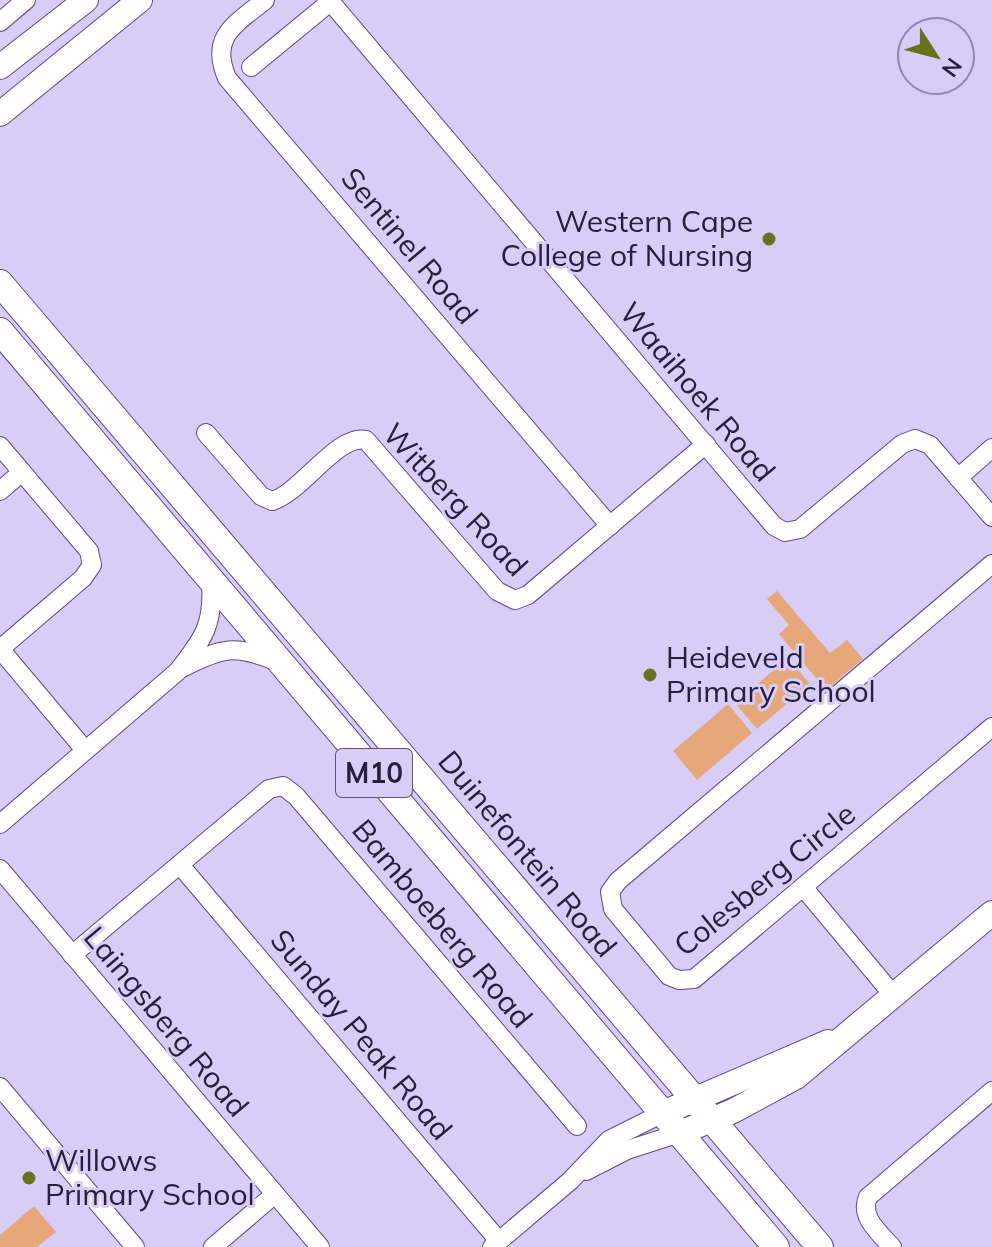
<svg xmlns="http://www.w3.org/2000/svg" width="992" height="1247" viewBox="0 0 992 1247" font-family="Mulish,sans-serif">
	<rect width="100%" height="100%" fill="#d8cdf7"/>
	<g fill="#e6a87a">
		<path d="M777,591L830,653L847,640L863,659L826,690L779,634L789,625L767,599Z"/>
		<path d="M788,658L810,684L757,729L735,703Z"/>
		<path d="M728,704L752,733L697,780L673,751Z"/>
		<path d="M34,1206L56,1232L37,1247H0V1235Z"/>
	</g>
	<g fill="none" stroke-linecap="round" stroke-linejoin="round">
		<g stroke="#5d4986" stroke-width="20">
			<g id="street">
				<path d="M265,0C236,24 209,36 227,78L610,526"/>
				<path d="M329,0L774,526L785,532L800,529L902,444L915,439L930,445L992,517"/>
				<path d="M0,22L26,0"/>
				<path d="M251,67L330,2"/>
				<path d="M206,433L261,496L272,501C301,493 338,433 366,440L497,591L515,600L528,595L706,444"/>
				<path d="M0,446L22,472"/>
				<path d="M958,478L992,448"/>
				<path d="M0,491L22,472L89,551L92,565L83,578L0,649"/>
				<path d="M992,564L618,881L610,892L613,909L669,976L679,980L694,979L992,727"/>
				<path d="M0,649L85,750"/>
				<path d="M184,667C223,647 235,645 276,661"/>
				<path d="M0,824L178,671C204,638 214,624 211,582"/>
				<path d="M180,865L499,1241"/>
				<path d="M0,869L320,1247"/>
				<path d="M803,887L894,996"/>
				<path d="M72,955L269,789L283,786L296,796L577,1126"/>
				<path d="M0,1087L135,1247"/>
				<path d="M586,1171L627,1150L680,1133"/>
				<path d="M213,1247L275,1194"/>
				<path d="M492,1247L570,1181L609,1140L663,1113"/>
				<path d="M892,1247C880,1233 859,1217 868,1197L992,1091"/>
			</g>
		</g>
		<g stroke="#5d4986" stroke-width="26">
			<g id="secondary">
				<path d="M0,67L86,0"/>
				<path d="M0,114L140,0"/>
				<path d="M663,1113L828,1042"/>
				<path d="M680,1133L733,1111L796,1077L992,913"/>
			</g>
		</g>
		<g stroke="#5d4986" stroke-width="28">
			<g id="primary">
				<path d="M0,283L820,1247"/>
				<path d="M0,331L776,1247"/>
			</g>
		</g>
		<use href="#street" stroke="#fff" stroke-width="18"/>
		<use href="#secondary" stroke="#fff" stroke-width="24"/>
		<use href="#primary" stroke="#fff" stroke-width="26"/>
	</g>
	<g fill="#66721d" stroke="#d8cdf7" stroke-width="3">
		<circle cx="769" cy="239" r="8"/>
		<circle cx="650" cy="675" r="8"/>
		<circle cx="29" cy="1178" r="8"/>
	</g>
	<g text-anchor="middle" stroke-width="6" stroke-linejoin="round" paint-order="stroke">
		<rect fill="#d8cdf7" stroke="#5d5473" stroke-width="2" x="336" y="749" width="76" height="48" rx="6"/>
		<g font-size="28" font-weight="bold" fill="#28203a">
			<text x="374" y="783">M10</text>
		</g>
		<g font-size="30" fill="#28203a" stroke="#d8cdf7" text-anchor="start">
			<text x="753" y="232" text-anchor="end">Western Cape<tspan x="753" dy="34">College of Nursing</tspan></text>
			<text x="666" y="668">Heideveld<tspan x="666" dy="34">Primary School</tspan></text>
			<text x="45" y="1171">Willows<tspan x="45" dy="34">Primary School</tspan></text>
		</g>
		<g font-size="30" fill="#28203a" stroke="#d8cdf7">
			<text transform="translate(409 246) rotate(50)" y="10">Sentinel Road</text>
			<text transform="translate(697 392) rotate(50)" y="10">Waaihoek Road</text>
			<text transform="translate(455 500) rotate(47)" y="10">Witberg Road</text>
			<text transform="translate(527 854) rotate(50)" y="10">Duinefontein Road</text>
			<text transform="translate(765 880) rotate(-39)" y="10">Colesberg Circle</text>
			<text transform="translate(442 924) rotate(50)" y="10">Bamboeberg Road</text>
			<text transform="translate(166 1022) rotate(50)" y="10">Laingsberg Road</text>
			<text transform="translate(361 1035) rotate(50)" y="10">Sunday Peak Road</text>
		</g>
	</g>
	<g transform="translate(936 56) rotate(126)"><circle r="38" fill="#d8cdf7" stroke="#9288ab" stroke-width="2"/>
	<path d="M0-6L14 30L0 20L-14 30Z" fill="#66721d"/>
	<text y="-12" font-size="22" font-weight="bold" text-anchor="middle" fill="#28203a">N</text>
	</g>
</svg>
